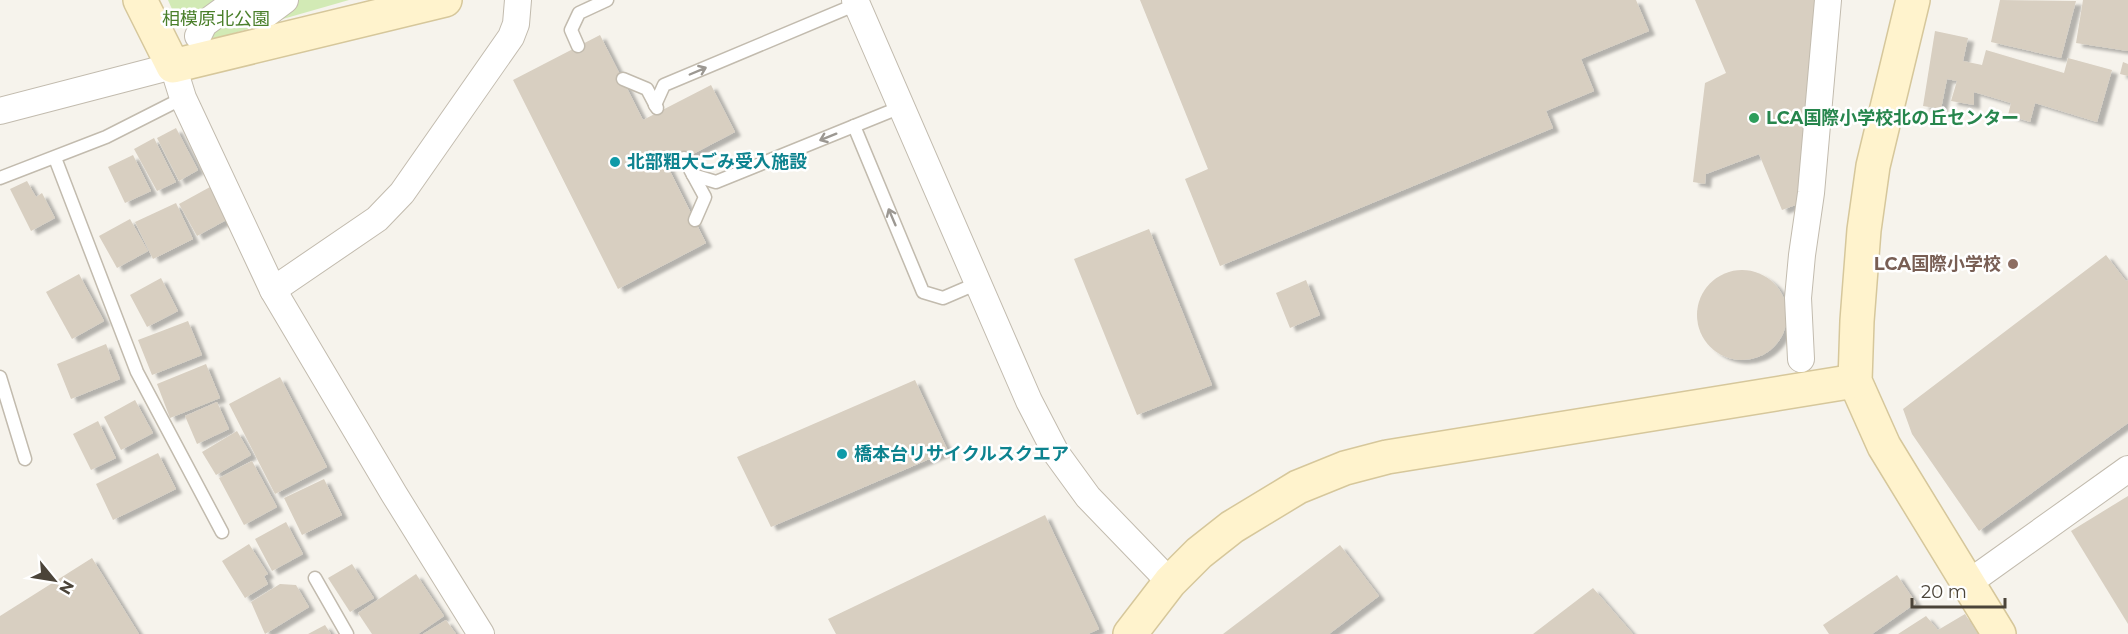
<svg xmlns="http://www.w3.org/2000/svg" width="2128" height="634" viewBox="0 0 2128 634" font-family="Montserrat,'Noto Sans JP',sans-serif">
	<defs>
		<filter id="shadow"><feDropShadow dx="6" dy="4" stdDeviation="1.5" flood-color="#0004"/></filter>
	</defs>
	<rect width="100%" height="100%" fill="#f6f3ec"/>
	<path fill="#d2eab5" d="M168,0H349L213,39L178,23Z"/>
	<g fill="#d8cfc1" filter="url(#shadow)">
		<path d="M1140,0H1636L1649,31L1581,59L1594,91L1546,111L1553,128L1220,266L1185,179L1208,169Z"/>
		<path d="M1695,0H1817L1801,203L1782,210L1759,154L1706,174L1705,184L1693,182L1705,83L1726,73Z"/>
		<path d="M2000,0L2076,1L2061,58L1991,42Z"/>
		<path d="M2083,0H2128V51L2076,43Z"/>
		<path d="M1935,31L1968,38L1963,61L1982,65L1986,50L2064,73L2068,58L2112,70L2097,122L2035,103L2030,122L2008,115L2011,103L1974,92V105L1951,101L1957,81L1947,79L1941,109L1923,106Z"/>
		<path d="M600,35L643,120L711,85L735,132L668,167L706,243L618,289L513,80Z"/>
		<path d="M2123,62L2128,64V76L2120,74Z"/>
		<path d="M176,128L198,170L179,181L157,138Z"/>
		<path d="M154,138L176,182L157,191L134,149Z"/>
		<path d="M133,155L151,191L125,203L108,167Z"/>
		<path d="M27,181L36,197L42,193L55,218L31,231L10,189Z"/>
		<path d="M210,187L228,219L197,236L179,204Z"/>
		<path d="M176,203L193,239L153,259L135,222Z"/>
		<path d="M130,219L148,251L117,268L99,236Z"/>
		<path d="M1149,229L1212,385L1137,415L1074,259Z"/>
		<path d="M2106,255L2126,281L2128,280V423L1979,531L1912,434L1903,409Z"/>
		<circle cx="1742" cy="315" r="45"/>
		<path d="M79,274L104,321L72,339L46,292Z"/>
		<path d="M161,278L178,311L147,327L130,295Z"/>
		<path d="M1306,280L1320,315L1290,328L1276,293Z"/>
		<path d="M188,321L202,355L152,375L138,340Z"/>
		<path d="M106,344L120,379L71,399L57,364Z"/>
		<path d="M206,364L220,398L170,418L157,384Z"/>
		<path d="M280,377L327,467L275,494L229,404Z"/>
		<path d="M915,380L948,451L771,527L737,457Z"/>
		<path d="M135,400L153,433L121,450L104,417Z"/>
		<path d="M217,402L229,429L197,444L185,416Z"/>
		<path d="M98,421L116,458L91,470L73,434Z"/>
		<path d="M237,431L251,455L216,475L202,452Z"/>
		<path d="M158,453L176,489L113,520L96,484Z"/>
		<path d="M252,461L277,507L244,525L219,478Z"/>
		<path d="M324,479L342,515L302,535L284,498Z"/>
		<path d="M2128,496V624L2071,531Z"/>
		<path d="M1045,515L1099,629L1088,634H836L828,619Z"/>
		<path d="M286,522L303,554L272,571L255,539Z"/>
		<path d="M249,544L268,574L264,576L268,584L245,598L222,561Z"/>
		<path d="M1340,545L1379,596L1329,634H1223Z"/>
		<path d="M92,558L139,634H0V616Z"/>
		<path d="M352,564L374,598L350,612L328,578Z"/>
		<path d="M416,574L444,616L418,634H372L358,613Z"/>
		<path d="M1897,575L1916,603L1872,634H1829L1823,625Z"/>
		<path d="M280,584L296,585L309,607L265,634L251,602Z"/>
		<path d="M1593,588L1633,634H1533Z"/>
		<path d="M1965,614L1978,634H1898L1926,616L1938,630Z"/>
		<path d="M446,620L456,634H423Z"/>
		<path d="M325,625L331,634H308Z"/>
	</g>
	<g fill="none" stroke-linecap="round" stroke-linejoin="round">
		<g stroke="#c2bbae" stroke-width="15">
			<g id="lane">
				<path d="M578,46L571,30L579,13L607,0"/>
				<path d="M623,79L647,89L657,108"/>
				<path d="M655,105L664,85L857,4"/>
				<path d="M854,126L923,292L943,298L978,283"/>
				<path d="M55,158L137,372L222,532"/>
				<path d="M684,158L693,175L716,182L901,107"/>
				<path d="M693,175L705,197L695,220"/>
				<path d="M0,178L106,137L183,98"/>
				<path d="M0,377L25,459"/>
				<path d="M315,578L347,634"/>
			</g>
		</g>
		<g stroke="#c2bbae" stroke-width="28">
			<g id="street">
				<path d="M254,0L265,15L285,0"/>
				<path d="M855,0L1029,401L1056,453L1088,497L1170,582"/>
				<path d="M198,36L204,24L237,0"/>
				<path d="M0,111L173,66L183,98L273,290L394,494L481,634"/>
				<path d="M273,290L377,219L402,193L511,37L516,24L518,0"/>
				<path d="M1801,359L1798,298L1802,255L1811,193L1828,0"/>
				<path d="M1967,584L2128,469"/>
			</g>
		</g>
		<g stroke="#d6c79b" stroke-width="36">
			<g id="secondary">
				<path d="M140,0L173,66L445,0"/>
				<path d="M1913,0L1873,166L1864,230L1857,321L1855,381L1884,446L1999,634"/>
				<path d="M1130,634L1170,582L1199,553L1232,527L1298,487L1345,468L1387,457L1855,381"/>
			</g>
		</g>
		<use href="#lane" stroke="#fff" stroke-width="12"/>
		<use href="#street" stroke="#fff" stroke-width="26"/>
		<use href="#secondary" stroke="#fff3cd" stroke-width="33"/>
	</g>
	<defs><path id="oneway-shaft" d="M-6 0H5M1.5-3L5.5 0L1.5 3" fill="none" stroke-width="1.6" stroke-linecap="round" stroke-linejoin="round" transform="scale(1.5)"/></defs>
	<g stroke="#9c9892">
		<use href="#oneway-shaft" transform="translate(698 71) rotate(-23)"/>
		<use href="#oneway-shaft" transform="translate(828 137) rotate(158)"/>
		<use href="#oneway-shaft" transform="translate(892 217) rotate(-113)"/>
	</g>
	<circle fill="#2e9e5b" stroke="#fff" stroke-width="2" cx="1754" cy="118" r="6"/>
	<g fill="#0f9aa8" stroke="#fff" stroke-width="2">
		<circle cx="615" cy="162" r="6"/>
		<circle cx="842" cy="454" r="6"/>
	</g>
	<circle fill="#8d6e63" stroke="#fff" stroke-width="2" cx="2013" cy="264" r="6"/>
	<g text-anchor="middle" stroke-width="5" stroke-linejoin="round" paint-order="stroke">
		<g font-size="18" fill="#4a7f2a" stroke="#fff">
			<text x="216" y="25">相模原北公園</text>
		</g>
		<g font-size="18" font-weight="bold" fill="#27864d" stroke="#fff" text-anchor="start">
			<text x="1766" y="124">LCA国際小学校北の丘センター</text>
		</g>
		<g font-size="18" font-weight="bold" fill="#0d838f" stroke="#fff" text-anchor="start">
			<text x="627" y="168">北部粗大ごみ受入施設</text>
			<text x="854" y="460">橋本台リサイクルスクエア</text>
		</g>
		<g font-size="18" font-weight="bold" fill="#785e54" stroke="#fff" text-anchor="end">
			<text x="2001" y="270">LCA国際小学校</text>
		</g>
	</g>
	<g transform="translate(54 580) rotate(120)" stroke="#ffffff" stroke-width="4.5" paint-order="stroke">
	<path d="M0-4.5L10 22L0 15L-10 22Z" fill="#4b4439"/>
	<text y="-9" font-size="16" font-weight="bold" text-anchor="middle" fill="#4b4439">N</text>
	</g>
	<path d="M1912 598v9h93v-9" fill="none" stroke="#4b4439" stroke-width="3"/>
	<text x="1921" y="598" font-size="18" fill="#4b4439" stroke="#ffffff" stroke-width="4.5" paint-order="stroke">20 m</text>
</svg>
